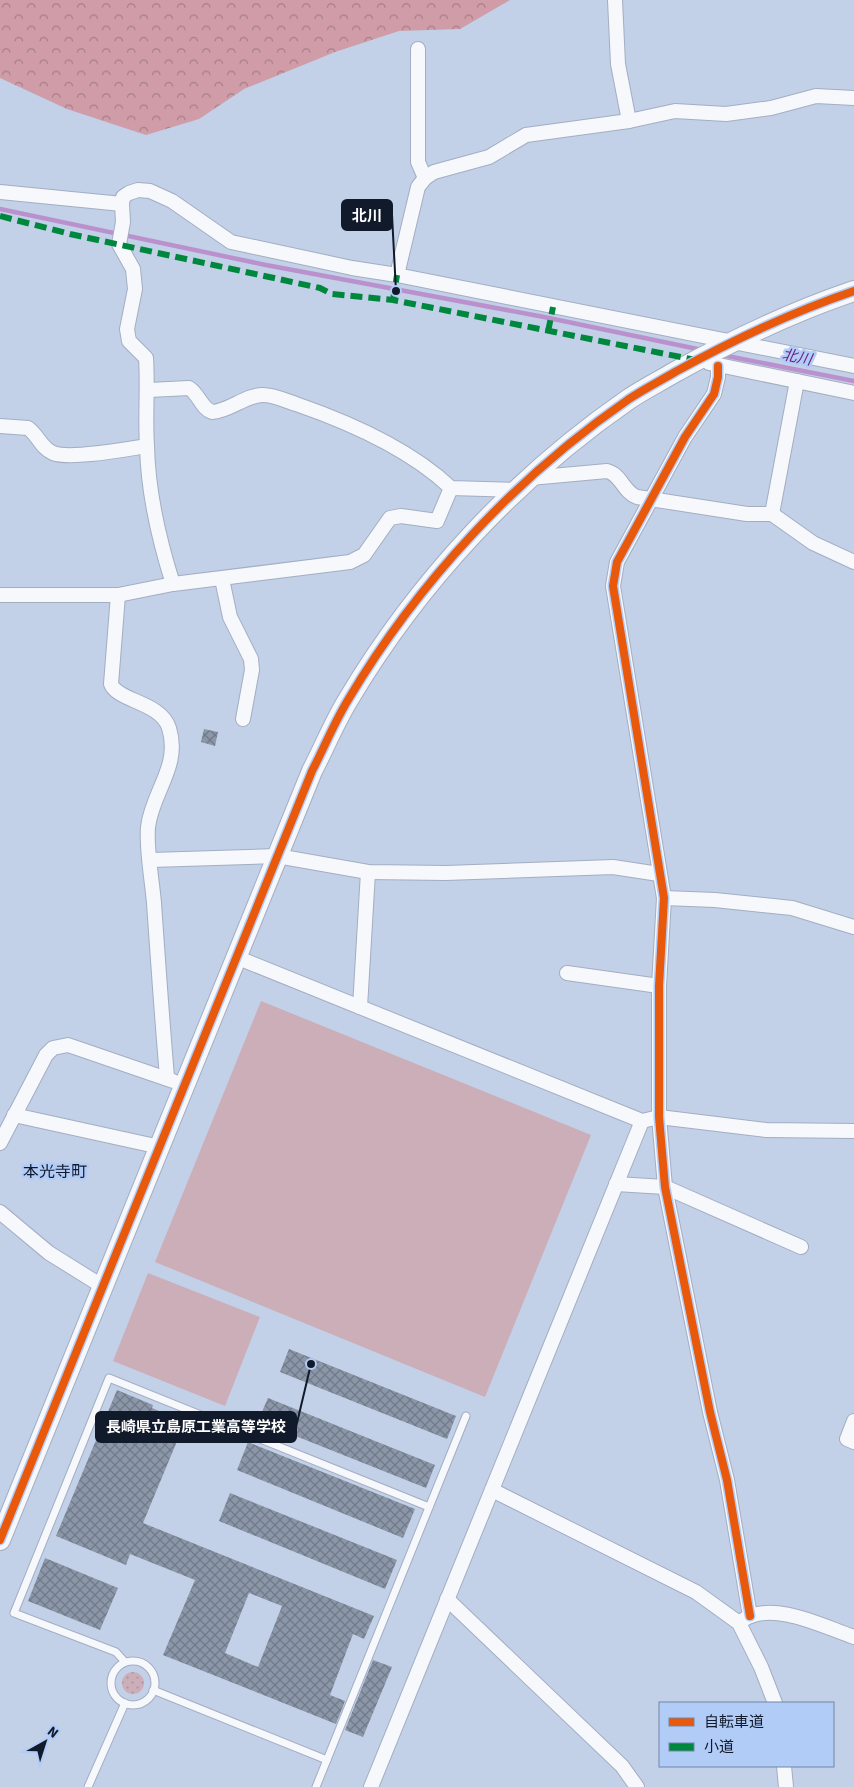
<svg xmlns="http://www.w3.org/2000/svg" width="854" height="1787" viewBox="0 0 854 1787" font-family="'Source Sans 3','Noto Sans JP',sans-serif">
	<defs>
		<pattern id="grass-dots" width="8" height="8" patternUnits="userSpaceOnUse" patternTransform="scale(1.25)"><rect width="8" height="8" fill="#ccaeb8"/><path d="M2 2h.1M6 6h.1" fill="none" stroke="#ae959e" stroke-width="1.8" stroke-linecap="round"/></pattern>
		<pattern id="forest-crowns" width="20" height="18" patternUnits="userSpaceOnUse" patternTransform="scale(1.25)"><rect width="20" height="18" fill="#cf9ca7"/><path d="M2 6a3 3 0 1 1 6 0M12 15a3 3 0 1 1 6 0" fill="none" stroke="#a77e88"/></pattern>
		<pattern id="building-cross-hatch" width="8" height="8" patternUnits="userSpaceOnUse" patternTransform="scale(1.25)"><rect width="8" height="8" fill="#8b96a8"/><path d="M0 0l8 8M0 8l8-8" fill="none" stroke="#707a89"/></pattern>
	</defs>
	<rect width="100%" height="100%" fill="#c2d0e8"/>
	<circle fill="url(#grass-dots)" cx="133" cy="1683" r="11"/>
	<path fill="url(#forest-crowns)" d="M0,0H510L460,29L399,31L335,52L244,89L199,119L146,135L67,109L0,78Z"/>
	<g fill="#ccaeb8">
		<path d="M261,1001L591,1135L485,1397L155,1262Z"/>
		<path d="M148,1273L260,1317L225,1406L113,1361Z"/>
	</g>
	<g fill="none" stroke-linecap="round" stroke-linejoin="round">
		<g stroke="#ba91cd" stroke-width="4.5">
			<path d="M0,209L266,265L544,317L702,350"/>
			<path d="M722,355L854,381"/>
		</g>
	</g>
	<g fill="url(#building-cross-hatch)" fill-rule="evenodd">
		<path d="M204,729L218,732L215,746L201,742Z"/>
		<path d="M289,1349L456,1416L447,1439L280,1372Z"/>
		<path d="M117,1390L153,1405L152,1408L185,1422L143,1523L374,1616L364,1639L353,1634L330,1695L345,1701L336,1724L163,1655L195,1580L130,1554L126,1565L56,1536ZM249,1593L282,1606L258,1667L225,1653Z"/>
		<path d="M268,1398L435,1465L426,1488L258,1421Z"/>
		<path d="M248,1442L415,1509L403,1538L237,1470Z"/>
		<path d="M230,1493L397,1560L385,1589L219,1521Z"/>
		<path d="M45,1558L118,1588L100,1630L28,1601Z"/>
		<path d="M373,1660L392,1667L363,1737L345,1730Z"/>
	</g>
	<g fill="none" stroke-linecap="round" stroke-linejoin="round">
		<g stroke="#a3aec2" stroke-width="9">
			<g id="lane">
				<circle cx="133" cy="1683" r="22"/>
				<path d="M125,1662L116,1652L14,1613L109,1378L429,1507"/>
				<path d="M153,1690L327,1760"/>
				<path d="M88,1787L125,1703"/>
				<path d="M316,1787L466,1416"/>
			</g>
		</g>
		<g stroke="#a3aec2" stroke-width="16">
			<g id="street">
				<path d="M615,0L618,64L629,121"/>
				<path d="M418,49V162L425,178"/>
				<path d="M0,192L122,204"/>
				<path d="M397,275L418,187L425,178L434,172L489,157L526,135L629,121L675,111L726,114L771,108L816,96L854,98"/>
				<path d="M709,363L854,393"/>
				<path d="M718,366V377L714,394L685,437L617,562L613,586L664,898L659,986V1117L665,1187L710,1412L727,1480L750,1616"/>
				<path d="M149,390L189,388C199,394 201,408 212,412C230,411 245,395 263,395C274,395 286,401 296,404C348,422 411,450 451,488L517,490"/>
				<path d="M0,426L28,428C38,435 41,448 53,453C70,460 127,449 147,446"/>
				<path d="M530,478L607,471C622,475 623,492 637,497L747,514H772L813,543L854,562"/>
				<path d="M772,514L797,381"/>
				<path d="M222,579L230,617L251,659L252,670L243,719"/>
				<path d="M173,584C159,540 148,493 147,446C145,417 148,388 146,358L129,341L127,329L135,289L133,269L119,244L123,222L122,204L123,197L129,193L138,190L150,191L172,201L231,242L352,268L397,275L854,366"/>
				<path d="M0,595H118L173,584L350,562L364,555L390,518L401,516L437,521L451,488"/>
				<path d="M118,595L111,684C117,701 161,702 169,728C181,766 152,792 148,827C146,849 152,879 154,903C158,961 162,1019 167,1077"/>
				<path d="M151,860L277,856L368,872L446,873L613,867L659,874"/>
				<path d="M664,898L715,900L792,908L854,927"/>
				<path d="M236,957L642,1121L659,1117L766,1130L854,1131"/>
				<path d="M567,973L659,986"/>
				<path d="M360,1007L368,872"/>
				<path d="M14,1115L160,1147"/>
				<path d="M0,1143L46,1055L53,1048L68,1045L173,1081"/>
				<path d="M616,1184L665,1187L801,1247"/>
				<path d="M0,1212L49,1253L102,1286"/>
				<path d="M854,1421L847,1439L854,1442"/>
				<path d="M492,1490L696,1592L739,1623L761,1667L775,1703"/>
				<path d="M447,1599L622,1766L637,1787"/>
				<path d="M743,1620C773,1600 824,1627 854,1637"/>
				<path d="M784,1766L786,1787"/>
				<path d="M371,1787L642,1121"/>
			</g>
		</g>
		<g stroke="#a3aec2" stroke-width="22">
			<path id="secondary" d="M0,1540L312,771C324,748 334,723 348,700C418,582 516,477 629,399C644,389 660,381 675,372C733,340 792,312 854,291"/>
		</g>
		<use href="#lane" stroke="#f6f8fc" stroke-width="7"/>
		<use href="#street" stroke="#f6f8fc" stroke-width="14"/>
		<use href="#secondary" stroke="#f6f8fc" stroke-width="20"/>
		<g stroke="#00873e" stroke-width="6" stroke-dasharray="12 6" stroke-linecap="butt">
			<path d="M0,216L70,234L320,288L332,294L393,300L696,360"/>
			<path d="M393,300L397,275"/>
			<path d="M548,332L553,307"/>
		</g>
		<g stroke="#b2ccf8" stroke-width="11">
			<g id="cycleway">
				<path d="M718,366V377L714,394L685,437L617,562L613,586L664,898L659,986V1117L665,1187L710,1412L727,1480L750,1616"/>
				<path d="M0,1540L312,771C324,748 334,723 348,700C418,582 516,477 629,399C644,389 660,381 675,372C733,340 792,312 854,291"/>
			</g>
		</g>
		<use href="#cycleway" stroke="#e8590c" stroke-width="8"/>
	</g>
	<g text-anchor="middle" stroke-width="5" stroke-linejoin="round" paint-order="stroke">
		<g font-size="15" font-style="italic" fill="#6d1e7c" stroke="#b2ccf8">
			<text transform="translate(797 357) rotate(11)" y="5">北川</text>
		</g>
		<g font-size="16" fill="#111a2a" stroke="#b2ccf8">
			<text x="55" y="1177">本光寺町</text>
		</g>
	</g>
	<path fill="none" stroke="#111a2a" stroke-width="2" d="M396 291L392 215M311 1364L296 1427"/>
	<g fill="#111a2a" stroke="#b2ccf8" stroke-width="2">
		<circle cx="396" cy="291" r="5"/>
		<circle cx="311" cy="1364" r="5"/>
	</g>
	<g fill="#111a2a" stroke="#111a2a" stroke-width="2">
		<rect x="342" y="200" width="50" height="30" rx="5"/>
		<rect x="96" y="1412" width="200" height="30" rx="5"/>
	</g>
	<g font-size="15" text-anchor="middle" font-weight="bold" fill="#fff">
		<text x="367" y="221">北川</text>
		<text x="196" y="1432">長崎県立島原工業高等学校</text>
	</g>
	<rect x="659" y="1702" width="175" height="65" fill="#b2ccf8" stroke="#7285a6"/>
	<rect x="669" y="1718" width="25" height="8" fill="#e8590c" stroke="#7285a6"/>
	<text x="704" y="1727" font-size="15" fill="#111a2a">自転車道</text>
	<rect x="669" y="1743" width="25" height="8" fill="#00873e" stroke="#7285a6"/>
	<text x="704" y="1752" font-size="15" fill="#111a2a">小道</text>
	<g transform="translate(45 1742) rotate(39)" stroke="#b2ccf8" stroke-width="4" paint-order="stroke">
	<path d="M0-4L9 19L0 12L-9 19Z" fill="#111a2a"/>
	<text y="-8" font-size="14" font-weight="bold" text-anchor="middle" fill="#111a2a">N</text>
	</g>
</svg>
